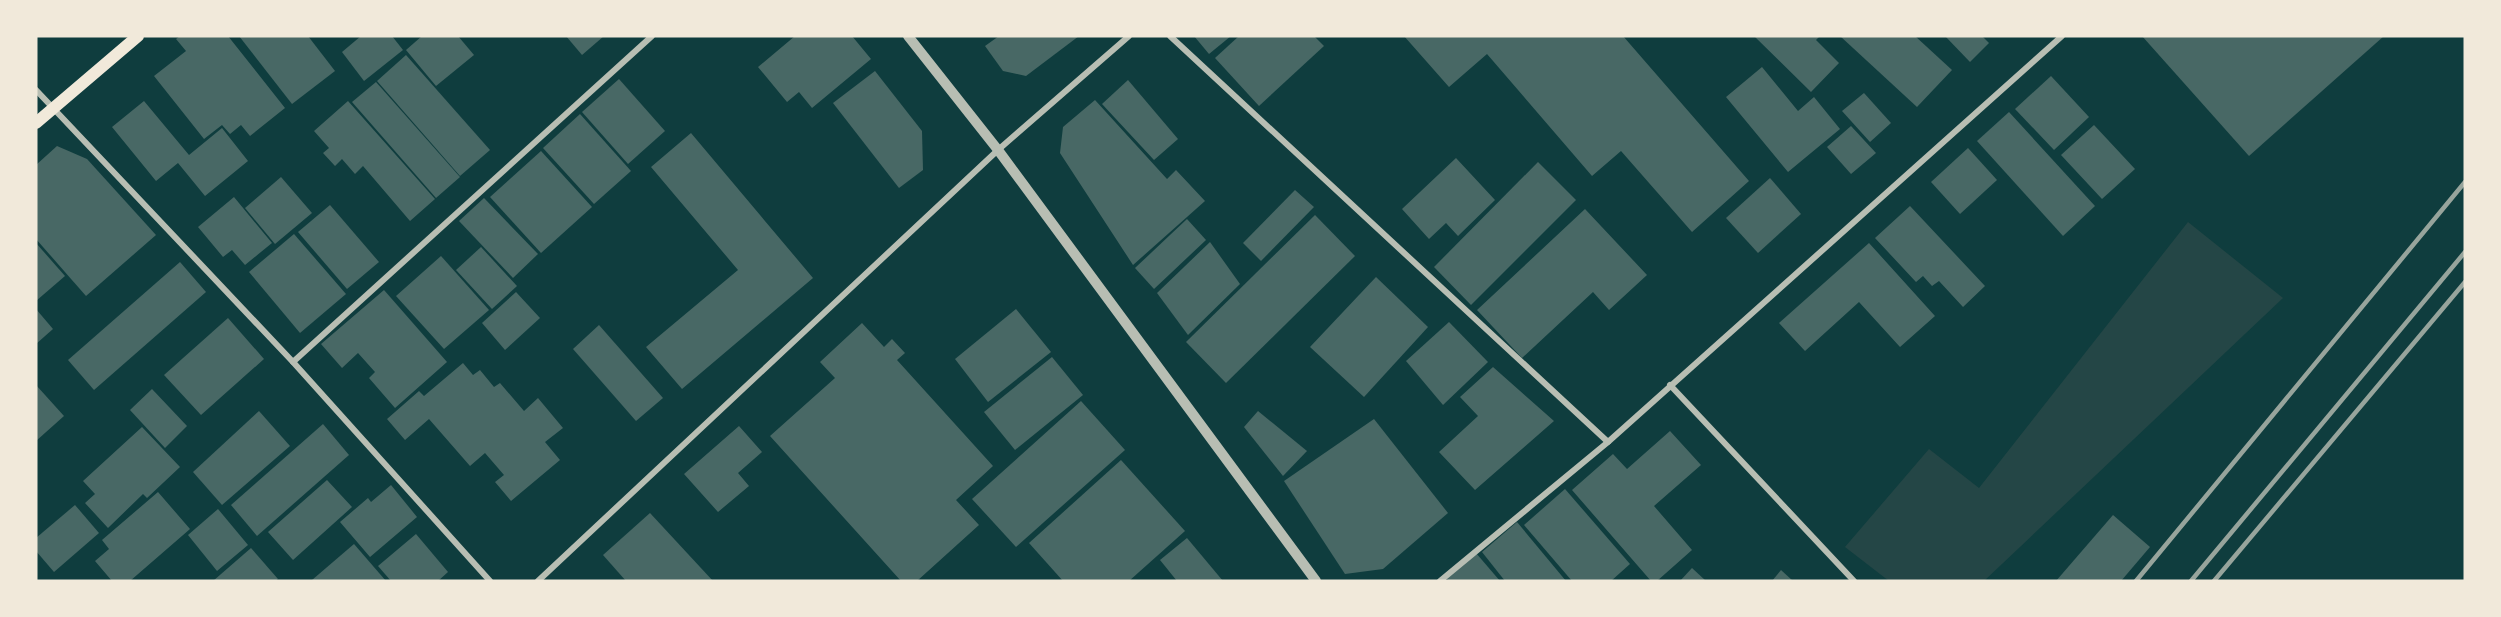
<svg xmlns="http://www.w3.org/2000/svg" width="2501" height="617" viewBox="0 0 2501 617" font-family="Lora,serif">
	<rect width="100%" height="100%" fill="#0f3d3e"/>
	<path fill="#244646" d="M2188,222L2283,298L1984,581H1889L1845,547L1929,449L1979,488Z"/>
	<g fill="#486865">
		<path d="M180,36H228L285,108L250,136L241,125L230,134L222,125L204,139L154,76L186,51L176,39Z"/>
		<path d="M239,36H308L335,71L292,104Z"/>
		<path d="M361,36H392L403,50L364,81L342,52Z"/>
		<path d="M422,36H458L474,55L436,86L406,50Z"/>
		<path d="M566,36H604L582,55Z"/>
		<path d="M795,36H852L871,59L812,108L799,92L787,102L758,67Z"/>
		<path d="M999,36H1079L1026,76L1003,71L985,46Z"/>
		<path d="M1194,36H1231L1209,54Z"/>
		<path d="M1239,36H1314L1324,46L1259,106L1215,58Z"/>
		<path d="M1404,36H1623L1749,181L1692,232L1621,151L1592,176L1487,54L1449,87Z"/>
		<path d="M1754,36H1820L1816,40L1839,63L1811,92Z"/>
		<path d="M1840,36H1915L1952,70L1917,107Z"/>
		<path d="M1945,36H1982L1989,43L1970,62Z"/>
		<path d="M2142,36H2384L2249,156Z"/>
		<path d="M406,55L490,150L460,176L377,81Z"/>
		<path d="M1762,67L1798,111L1814,97L1840,129L1788,172L1726,97Z"/>
		<path d="M875,71L922,131L923,170L899,188L833,103Z"/>
		<path d="M2051,76L2089,117L2054,150L2015,109Z"/>
		<path d="M619,79L665,131L628,164L582,112Z"/>
		<path d="M1128,80L1178,139L1154,160L1102,104Z"/>
		<path d="M376,82L460,177L436,198L352,102Z"/>
		<path d="M1864,93L1891,123L1870,142L1842,111Z"/>
		<path d="M1095,100L1167,179L1176,170L1205,201L1133,265L1060,153L1063,127Z"/>
		<path d="M144,101L189,155L222,128L248,161L205,196L178,163L156,181L112,127Z"/>
		<path d="M348,101L435,199L410,221L363,166L355,174L342,159L335,166L323,153L329,148L314,131Z"/>
		<path d="M2009,112L2095,206L2063,236L1977,141Z"/>
		<path d="M580,114L631,171L594,204L543,148Z"/>
		<path d="M2094,125L2135,169L2102,199L2061,155Z"/>
		<path d="M1851,126L1876,153L1851,174L1827,147Z"/>
		<path d="M691,133L813,278L682,389L646,347L738,270L651,167Z"/>
		<path d="M57,146L87,159L156,235L86,296L36,239V165Z"/>
		<path d="M1968,148L1997,180L1960,214L1931,182Z"/>
		<path d="M541,151L592,207L541,253L490,197Z"/>
		<path d="M1456,158L1495,200L1458,236L1446,223L1429,239L1402,209Z"/>
		<path d="M1538,162L1576,200L1471,305L1434,267Z"/>
		<path d="M281,177L312,213L275,244L245,208Z"/>
		<path d="M1770,178L1801,214L1758,253L1726,218Z"/>
		<path d="M1295,190L1314,207L1261,261L1243,243Z"/>
		<path d="M234,197L272,243L245,265L232,250L223,257L198,227Z"/>
		<path d="M484,198L538,254L513,278L459,221Z"/>
		<path d="M330,205L379,262L347,289L298,232Z"/>
		<path d="M1910,206L1985,286L1963,307L1939,281L1932,286L1923,276L1916,282L1875,238Z"/>
		<path d="M1585,209L1647,275L1609,310L1593,292L1522,358L1477,310Z"/>
		<path d="M1315,215L1355,256L1226,383L1186,342Z"/>
		<path d="M1187,219L1206,240L1154,289L1135,268Z"/>
		<path d="M294,234L346,294L300,333L249,272Z"/>
		<path d="M1210,242L1240,284L1188,335L1157,293Z"/>
		<path d="M36,243L65,276L36,301Z"/>
		<path d="M1869,243L1935,316L1900,347L1859,302L1805,351L1779,323Z"/>
		<path d="M481,247L517,286L492,309L456,270Z"/>
		<path d="M441,256L489,310L444,349L396,296Z"/>
		<path d="M180,262L206,292L94,390L68,360Z"/>
		<path d="M1376,277L1428,327L1364,397L1310,347Z"/>
		<path d="M384,290L447,362L395,408L369,378L375,372L358,353L342,368L321,344Z"/>
		<path d="M516,292L540,318L505,350L482,323Z"/>
		<path d="M36,309L53,329L36,344Z"/>
		<path d="M1016,309L1051,352L988,402L955,359Z"/>
		<path d="M228,318L264,359L201,415L164,375Z"/>
		<path d="M1449,322L1488,362L1443,405L1406,361Z"/>
		<path d="M862,323L884,347L892,339L905,353L897,360L993,466L956,500L979,525L917,581H901L770,436L835,378L820,362Z"/>
		<path d="M599,325L663,398L636,421L573,349Z"/>
		<path d="M1052,357L1083,395L1015,450L984,412Z"/>
		<path d="M463,363L473,375L480,370L494,387L500,383L524,411L538,398L563,428L545,442L560,460L511,501L495,482L504,475L485,453L470,466L429,419L405,440L387,419L419,391L424,396Z"/>
		<path d="M1493,367L1554,421L1475,490L1439,452L1478,416L1460,397Z"/>
		<path d="M36,385L64,416L36,441Z"/>
		<path d="M152,389L187,426L165,448L130,410Z"/>
		<path d="M1081,401L1125,450L1016,547L972,499Z"/>
		<path d="M259,411L290,446L222,505L193,472Z"/>
		<path d="M1258,411L1307,451L1283,476L1244,427Z"/>
		<path d="M1374,419L1448,513L1383,569L1345,574L1284,481Z"/>
		<path d="M323,424L349,455L257,536L231,505Z"/>
		<path d="M739,426L762,452L738,473L749,486L718,512L684,474Z"/>
		<path d="M142,427L180,467L147,498L143,494L108,528L85,503L95,494L83,481Z"/>
		<path d="M1670,431L1701,465L1654,506L1692,550L1657,581H1651L1572,490L1613,454L1627,469Z"/>
		<path d="M1121,460L1185,531L1129,581H1063L1029,543Z"/>
		<path d="M327,480L352,507L293,560L268,532Z"/>
		<path d="M391,485L417,517L370,557L340,522L368,498L371,502Z"/>
		<path d="M1565,489L1630,564L1611,581H1572L1524,525Z"/>
		<path d="M158,492L190,529L130,581H112L95,561L109,549L102,540Z"/>
		<path d="M75,505L99,533L54,572L36,551V538Z"/>
		<path d="M218,509L248,545L217,571L188,535Z"/>
		<path d="M650,513L713,581H626L603,555Z"/>
		<path d="M2113,515L2150,547L2121,581H2056Z"/>
		<path d="M1517,522L1566,581H1505L1482,552Z"/>
		<path d="M416,534L448,572L438,581H391L378,566Z"/>
		<path d="M1187,538L1223,581H1177L1160,560Z"/>
		<path d="M354,544L386,581H313L312,580Z"/>
		<path d="M251,548L278,579L275,581H213Z"/>
		<path d="M1476,553L1500,581H1449L1446,578Z"/>
		<path d="M1692,568L1706,581H1680Z"/>
		<path d="M1781,570L1793,581H1772Z"/>
	</g>
	<g fill="none" stroke-linecap="round" stroke-linejoin="round">
		<g stroke="#b8beb3" stroke-width="6">
			<path d="M1170,36L1608,442"/>
			<path d="M36,90L293,362L490,581"/>
			<path d="M293,362L652,36"/>
			<path d="M1670,385L1854,581"/>
			<path d="M538,581L998,150L1129,36"/>
			<path d="M1440,581L1608,442L2062,36"/>
		</g>
		<path stroke="#b8beb3" stroke-width="10" d="M908,36L998,150L1316,581"/>
		<path stroke="#f1e9da" stroke-width="12" d="M36,123L138,36"/>
		<g stroke="#97a49c" stroke-width="4.5">
			<path d="M2136,581L2465,182"/>
			<path d="M2191,581L2465,252"/>
			<path d="M2214,581L2465,282"/>
		</g>
	</g>
	<rect width="2501" height="617" fill="none" stroke="#f1e9da" stroke-width="75"/>
</svg>
